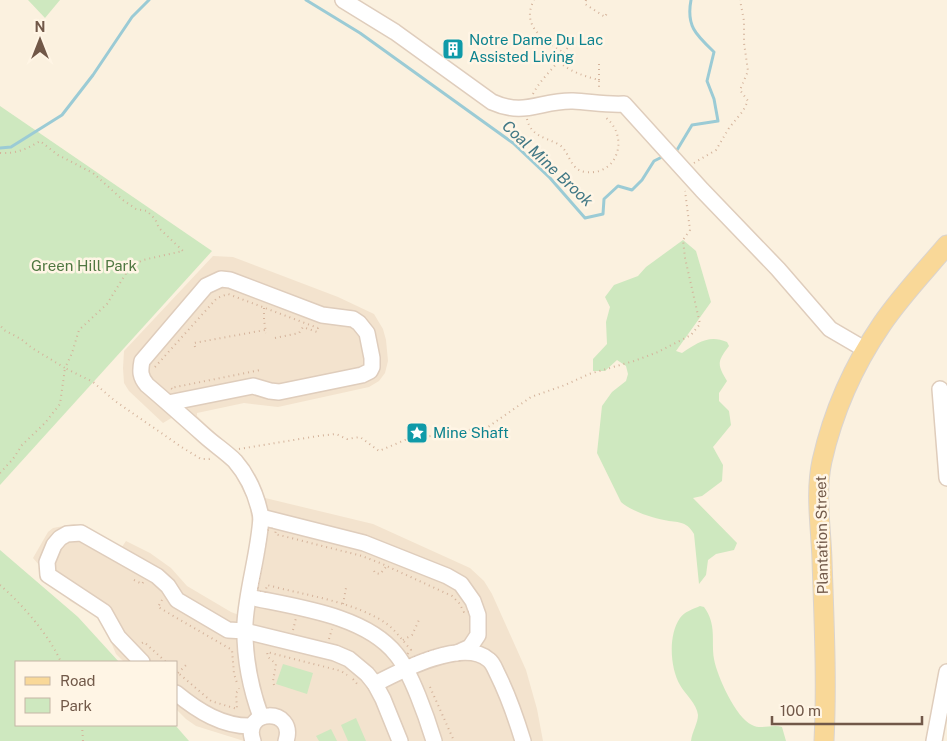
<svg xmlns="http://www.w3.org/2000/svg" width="947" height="741" viewBox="0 0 947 741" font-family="'Public Sans',sans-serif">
	<rect width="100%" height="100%" fill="#fbf1df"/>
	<path fill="#f3e3ce" d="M213,256L233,257L338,297L374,314L383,329L386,340L388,361L385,373L379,381L369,387L278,407L244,403L197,413V416L235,452L252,471L261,497L373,524L470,568L484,581L492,594L526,670L537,709L543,741H244L196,726L186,719L176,709V662H124L116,654L106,630L96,616L70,601L33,558L48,532L53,528L74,524L86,527L122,547L126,541L150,553L171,568L187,586L231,612L239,615L252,538V524L249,502L236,477L227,465L202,440L173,417L163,423L129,391L124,383L123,368L124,351Z"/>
	<g fill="#cee8bf">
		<path d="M28,0H60L45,18Z"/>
		<path d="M0,106L212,251L0,485Z"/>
		<path d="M683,240L696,251L711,302L676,351L682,353C697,343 709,334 727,342L729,346C717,362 717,364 727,381L719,393V401L729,411L731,425L713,447L723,465L722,481L702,496L693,498L737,543L734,550L716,554L708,560L706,575L699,584L694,534C686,520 678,523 664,520C652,518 629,510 621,502L597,453L602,406L612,392L626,381L628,374L626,366L617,360L605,371H593V359L607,344L606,322L610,307L605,297L614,285L638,276L646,267Z"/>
		<path d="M0,550L78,617L119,662H16V725H175L189,741H0Z"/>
		<path d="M700,606L704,607C717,625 711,640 714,659C717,676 736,718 752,725C761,730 772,724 782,727L786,741H691C692,732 698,723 698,715C697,704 685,694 680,685C670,668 668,635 680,618C684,612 693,609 700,606Z"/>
		<path d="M283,664L313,673L307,694L276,684Z"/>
		<path d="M356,718L366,741H348L341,725Z"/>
		<path d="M331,729L337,741H319L316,736Z"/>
	</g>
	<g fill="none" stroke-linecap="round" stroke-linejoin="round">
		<g stroke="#9bcbd5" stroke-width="3">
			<path d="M306,0L360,33L513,143L550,178L585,218L603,214L604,199L618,186L632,190L642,180L654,161L666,155"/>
			<path d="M0,148L11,147L62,115L93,75L132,17L149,0"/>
			<path d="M674,151L677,150L692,125L718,121L714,99L707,81L714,52C696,35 686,26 691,0"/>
		</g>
		<g stroke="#dfcdbc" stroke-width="18">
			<g id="minor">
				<path d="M343,0L395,32L492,102C525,117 541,100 573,101C591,102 607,105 624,104L702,190L778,269L830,329L866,350"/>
				<path d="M940,389L947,478"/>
				<path d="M168,403L253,386L270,391L279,392L362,375L370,371L372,367V358L367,333L359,323L353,319L322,315L230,280L221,279L206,286L142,361C140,371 140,377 147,385C167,402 186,419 205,436C215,445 226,452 235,461C249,477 257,497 261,517"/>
				<path d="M249,597C295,607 365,615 396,654C411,672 427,718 434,741"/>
				<path d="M142,662L118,637L104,612L48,575L47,562L54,545L60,538L67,534L81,533L157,576L168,586L177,600L228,630L245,631L335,653L349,659L367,674L375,684L383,699L400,741"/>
				<path d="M375,684C400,671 464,637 489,660C493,663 495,669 497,673C508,695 516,718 523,741"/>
				<path d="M176,693C198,711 223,727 252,726"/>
				<path d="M261,717C250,687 244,655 245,623C247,588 259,553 261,517L364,543L447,576L461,584L473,601L478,615V635L470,647L457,653"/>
				<path d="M253,741C241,708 297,707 286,741"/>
				<path d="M934,741L947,672"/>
			</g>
		</g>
		<g stroke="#dad4cf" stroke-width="21">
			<path id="major" d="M824,741C827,681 824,620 822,560C821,528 815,493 822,461C833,412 854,365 882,324C901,296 925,271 947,245"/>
		</g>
		<g stroke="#d4b39b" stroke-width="2" stroke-dasharray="1 4" stroke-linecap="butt">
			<path d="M586,0L585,4L605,17L607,13"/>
			<path d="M564,53L568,47"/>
			<path d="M559,62C571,72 584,76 599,80V90"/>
			<path d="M599,80V61"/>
			<path d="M533,94C541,78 555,68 564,53C545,40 520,27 534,0"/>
			<path d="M527,119C531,136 544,137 558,144C570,150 569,171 586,172C618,176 630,136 605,117"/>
			<path d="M0,153C16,154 27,149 40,141L58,155L93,173L123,200L136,209L147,211L155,219L159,228L183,251L143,260L130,267L107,304L79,330L72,353L65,368L32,348L21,339L4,330L0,325"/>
			<path d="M694,163L716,150L729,128L743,111L748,101L740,90L748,71L744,43V21L740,0"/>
			<path d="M264,308V320L266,333"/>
			<path d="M275,338L299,333L303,327L317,332L318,329"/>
			<path d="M195,347L194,343L265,330"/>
			<path d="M155,367L217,298L228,294L318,328L319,327"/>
			<path d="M172,389L171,388L260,370"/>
			<path d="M239,449L318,436L336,434L347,439L360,437L379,451L405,440L488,427L531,397L565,385L589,374L634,361L658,352L691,335L700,324L685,258L683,240L690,230L685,191"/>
			<path d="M0,473L13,459L22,445L45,423L60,404L65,368L93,382L115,401L183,448L201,459H209L213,457"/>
			<path d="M272,527H277L275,534L362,556L380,563L452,596L459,603L464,612L472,611C474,615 474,621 474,626C471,648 449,647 433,651C425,653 418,657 410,659L405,657L411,650C403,641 396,631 387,624C356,602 304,595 267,585L265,593L260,592L257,587L266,534V531Z"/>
			<path d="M374,571L375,573L380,574L386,567"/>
			<path d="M134,580L142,584L144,581"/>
			<path d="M0,585C22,604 49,635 61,662"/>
			<path d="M162,600L158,607L232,650L234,674L237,683"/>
			<path d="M343,604L346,588"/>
			<path d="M293,630L296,618"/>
			<path d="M329,639L332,629"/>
			<path d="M403,640L412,635L419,620"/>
			<path d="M142,643L144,642L166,662"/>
			<path d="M176,671L211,701L237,709L236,693L239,690V688"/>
			<path d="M178,673L188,663"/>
			<path d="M353,679L358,685"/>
			<path d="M274,685L273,681L276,664L268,657L267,652L341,671L347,675"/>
			<path d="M430,687L454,741"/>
			<path d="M82,725L83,741"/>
		</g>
		<use href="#minor" stroke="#fff" stroke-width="15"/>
		<use href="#major" stroke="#f9d898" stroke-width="19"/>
	</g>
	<defs>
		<g id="building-square" transform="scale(1.125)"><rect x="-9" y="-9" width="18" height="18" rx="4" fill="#0f9aa8" stroke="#fff5e5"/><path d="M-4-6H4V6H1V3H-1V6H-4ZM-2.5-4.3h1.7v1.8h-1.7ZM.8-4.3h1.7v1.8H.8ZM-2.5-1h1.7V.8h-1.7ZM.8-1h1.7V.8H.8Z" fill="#fff"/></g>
		<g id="sight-square" transform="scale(1.125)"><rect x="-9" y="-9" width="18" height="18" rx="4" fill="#0f9aa8" stroke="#fff5e5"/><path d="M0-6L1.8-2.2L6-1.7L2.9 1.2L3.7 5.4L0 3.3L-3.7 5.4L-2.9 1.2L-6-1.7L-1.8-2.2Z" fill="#fff"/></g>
	</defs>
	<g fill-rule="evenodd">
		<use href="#building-square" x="453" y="49"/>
		<use href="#sight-square" x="417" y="433"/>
	</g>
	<g text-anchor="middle" stroke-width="5" stroke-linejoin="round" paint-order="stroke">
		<g font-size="15" fill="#0d838f" stroke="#fff5e5" text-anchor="start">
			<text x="469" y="45">Notre Dame Du Lac<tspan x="469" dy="17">Assisted Living</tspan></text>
			<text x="433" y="438">Mine Shaft</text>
		</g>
		<g font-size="15" fill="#4f7741" stroke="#fff5e5">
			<text x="84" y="271">Green Hill Park</text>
		</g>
		<g font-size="15" fill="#715848" stroke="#fff5e5">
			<text transform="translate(822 535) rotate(-91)" y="5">Plantation Street</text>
		</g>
		<g font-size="16" font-style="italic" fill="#427885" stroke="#fff5e5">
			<text transform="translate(548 163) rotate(43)" y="6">Coal Mine Brook</text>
		</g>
	</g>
	<rect x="15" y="661" width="162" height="65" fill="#fff5e5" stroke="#c6b6a6"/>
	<rect x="25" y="677" width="25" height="8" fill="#f9d898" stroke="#c6b6a6"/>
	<text x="60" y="686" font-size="15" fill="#715848">Road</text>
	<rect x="25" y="698" width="25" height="15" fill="#cee8bf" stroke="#c6b6a6"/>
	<text x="60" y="711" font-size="15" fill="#715848">Park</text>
	<g transform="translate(40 40)" stroke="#fff5e5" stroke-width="4" paint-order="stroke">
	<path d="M0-4L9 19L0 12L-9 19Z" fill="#715848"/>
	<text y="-8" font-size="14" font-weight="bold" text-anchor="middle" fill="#715848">N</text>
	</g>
	<path d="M772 716v8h150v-8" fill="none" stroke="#715848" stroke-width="2.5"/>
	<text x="780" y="716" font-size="15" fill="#715848" stroke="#fff5e5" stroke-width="4" paint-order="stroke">100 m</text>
</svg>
